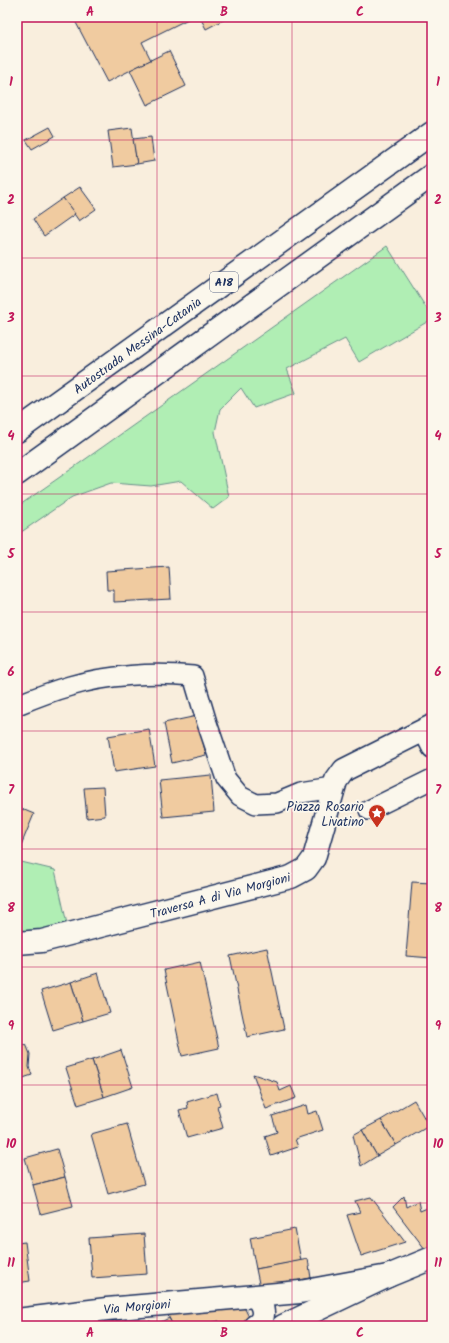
<svg xmlns="http://www.w3.org/2000/svg" width="449" height="1343" viewBox="0 0 449 1343" font-family="Kalam,sans-serif">
	<rect width="100%" height="100%" fill="#f9eedd"/>
	<filter id="ink" filterUnits="userSpaceOnUse"><feTurbulence type="fractalNoise" baseFrequency=".025" numOctaves="2"/><feDisplacementMap in="SourceGraphic" scale="8" xChannelSelector="R" yChannelSelector="G"/><feConvolveMatrix kernelMatrix="1 2 1 2 8 2 1 2 1" color-interpolation-filters="sRGB"/></filter>
	<g filter="url(#ink)">
		<g fill="#b0eeb4" stroke="#668e89">
			<path d="M387,246L432,317V319L359,362L345,339L287,369L296,393L254,408L241,388L220,409L215,432L229,497L213,509L181,481L151,486L111,483L72,497L17,535V507L80,463Z"/>
			<path d="M17,861L55,870L67,924L17,937Z"/>
		</g>
		<g fill="#f0cba0" stroke="#1b2f5e">
			<path d="M73,17H192L142,42L151,60L107,82Z"/>
			<path d="M200,17H229L206,29Z"/>
			<path d="M169,51L186,86L147,105L130,70Z"/>
			<path d="M50,127L55,136L32,149L26,140Z"/>
			<path d="M132,128L137,164L113,167L108,131Z"/>
			<path d="M151,137L154,161L137,164L133,139Z"/>
			<path d="M80,187L96,209L79,221L63,198Z"/>
			<path d="M63,198L75,214L44,236L33,219Z"/>
			<path d="M169,567L171,599L114,602V590H107L106,571Z"/>
			<path d="M197,716L206,755L172,763L164,723Z"/>
			<path d="M149,729L155,766L114,772L108,736Z"/>
			<path d="M211,775L214,812L163,817L159,780Z"/>
			<path d="M103,787L105,816L87,818L84,788Z"/>
			<path d="M17,807L34,814L19,850H17Z"/>
			<path d="M412,882L432,883V958L406,956Z"/>
			<path d="M267,948L284,1029L247,1037L230,956Z"/>
			<path d="M200,962L219,1048L182,1056L164,970Z"/>
			<path d="M98,973L110,1013L83,1021L71,982Z"/>
			<path d="M71,982L83,1021L53,1030L41,991Z"/>
			<path d="M26,1044L30,1054L29,1067L32,1075L17,1080V1047Z"/>
			<path d="M121,1050L133,1087L104,1097L92,1060Z"/>
			<path d="M92,1060L104,1097L78,1105L66,1068Z"/>
			<path d="M253,1074L277,1082L280,1091L291,1086L296,1098L266,1109Z"/>
			<path d="M217,1093L220,1105L217,1106L223,1128L187,1138L179,1110L188,1108L187,1102Z"/>
			<path d="M414,1100L429,1126L396,1145L381,1120Z"/>
			<path d="M306,1105L308,1114L317,1111L323,1130L295,1139L298,1147L271,1156L265,1136L277,1132L272,1116Z"/>
			<path d="M381,1120L396,1145L377,1156L362,1130Z"/>
			<path d="M127,1124L144,1184L108,1194L91,1134Z"/>
			<path d="M362,1130L377,1156L361,1166L353,1135Z"/>
			<path d="M57,1149L65,1177L33,1185L25,1158Z"/>
			<path d="M65,1177L73,1206L41,1214L33,1185Z"/>
			<path d="M404,1196L406,1207L418,1201L420,1211L432,1206V1245L425,1249L393,1207Z"/>
			<path d="M371,1197L405,1242L361,1256L347,1215L360,1212L355,1201Z"/>
			<path d="M295,1229L301,1261L256,1269L250,1238Z"/>
			<path d="M144,1234L147,1274L92,1278L89,1238Z"/>
			<path d="M25,1242L30,1281L17,1283V1243Z"/>
			<path d="M308,1259L311,1278L260,1288L256,1269Z"/>
			<path d="M244,1307L251,1321L236,1326H220L219,1321L195,1326H173L166,1311Z"/>
			<path d="M169,1318L173,1326H153Z"/>
			<path d="M125,1319L127,1326H117L116,1321Z"/>
			<path d="M116,1321L117,1326H104L103,1323Z"/>
			<path d="M150,1321L151,1326H138Z"/>
		</g>
		<g fill="none" stroke-linecap="round" stroke-linejoin="round">
			<g stroke="#1b2f5e" stroke-width="22">
				<g id="minor">
					<path d="M17,705C34,698 52,691 70,686C107,675 154,672 193,676L207,723L226,779L240,796L256,804L277,803L301,793L333,788"/>
					<path d="M423,730L432,748"/>
					<path d="M369,810L432,779"/>
				</g>
			</g>
			<g stroke="#1b2f5e" stroke-width="25">
				<g id="tertiary">
					<path d="M17,943L42,941L291,877L306,869L314,858L336,781L344,770L432,726"/>
					<path d="M17,1320L107,1309L300,1292L388,1276"/>
					<path d="M255,1326C267,1319 264,1306 256,1297"/>
					<path d="M283,1326L388,1276L432,1258"/>
				</g>
			</g>
			<g stroke="#1b2f5e" stroke-width="25">
				<g id="motorway">
					<path d="M17,431L432,133"/>
					<path d="M17,474L432,175"/>
				</g>
			</g>
			<use href="#minor" stroke="#fbf7ec" stroke-width="19"/>
			<use href="#tertiary" stroke="#fbf7ec" stroke-width="22"/>
			<use href="#motorway" stroke="#fbf7ec" stroke-width="22"/>
		</g>
	</g>
	<path fill="none" stroke="#c2185b" stroke-width="1" stroke-opacity="0.55" d="M157,17V1326M292,17V1326M17,140H432M17,258H432M17,376H432M17,494H432M17,612H432M17,731H432M17,849H432M17,967H432M17,1085H432M17,1203H432"/>
	<defs>
		<g id="sight-pin" transform="scale(0.9)"><path d="M0 17L-7.5 6A9.5 9.5 0 1 1 7.5 6Z" fill="#c8321e" stroke="#fbf7ec"/><path d="M0-6L1.8-2.2L6-1.7L2.9 1.2L3.7 5.4L0 3.3L-3.7 5.4L-2.9 1.2L-6-1.7L-1.8-2.2Z" fill="#fff"/></g>
	</defs>
	<g fill-rule="evenodd">
		<use href="#sight-pin" x="377" y="813"/>
	</g>
	<g text-anchor="middle" stroke-width="3.5" stroke-linejoin="round" paint-order="stroke">
		<rect fill="#fbf7ec" stroke="#5e6b89" stroke-width="1" x="210" y="272" width="28" height="20" rx="3"/>
		<g font-size="12" font-weight="bold" fill="#1b2f5e">
			<text x="224" y="286">A18</text>
		</g>
		<g font-size="13" fill="#1b2f5e" stroke="#fbf7ec">
			<text transform="translate(137 345) rotate(-36)" y="5">Autostrada Messina-Catania</text>
			<text transform="translate(220 895) rotate(-15)" y="5">Traversa A di Via Morgioni</text>
			<text transform="translate(137 1306) rotate(-5)" y="5">Via Morgioni</text>
		</g>
		<g font-size="13" fill="#1b2f5e" stroke="#fbf7ec" text-anchor="end">
			<text x="364" y="811">Piazza Rosario<tspan x="364" dy="15">Livatino</tspan></text>
		</g>
	</g>
	<rect width="449" height="1343" fill="none" stroke="#fbf7ec" stroke-width="44"/>
	<rect x="22" y="22" width="405" height="1299" fill="none" stroke="#c2185b" stroke-width="1.5"/>
	<g font-size="13" text-anchor="middle" font-weight="bold" fill="#c2185b">
		<text x="90" y="16">A</text>
		<text x="224" y="16">B</text>
		<text x="360" y="16">C</text>
		<text x="11" y="86">1</text>
		<text x="438" y="86">1</text>
		<text x="11" y="204">2</text>
		<text x="438" y="204">2</text>
		<text x="11" y="322">3</text>
		<text x="438" y="322">3</text>
		<text x="11" y="440">4</text>
		<text x="438" y="440">4</text>
		<text x="11" y="558">5</text>
		<text x="438" y="558">5</text>
		<text x="11" y="676">6</text>
		<text x="438" y="676">6</text>
		<text x="11" y="794">7</text>
		<text x="438" y="794">7</text>
		<text x="11" y="912">8</text>
		<text x="438" y="912">8</text>
		<text x="11" y="1030">9</text>
		<text x="438" y="1030">9</text>
		<text x="11" y="1148">10</text>
		<text x="438" y="1148">10</text>
		<text x="11" y="1267">11</text>
		<text x="438" y="1267">11</text>
		<text x="90" y="1337">A</text>
		<text x="224" y="1337">B</text>
		<text x="360" y="1337">C</text>
	</g>
</svg>
